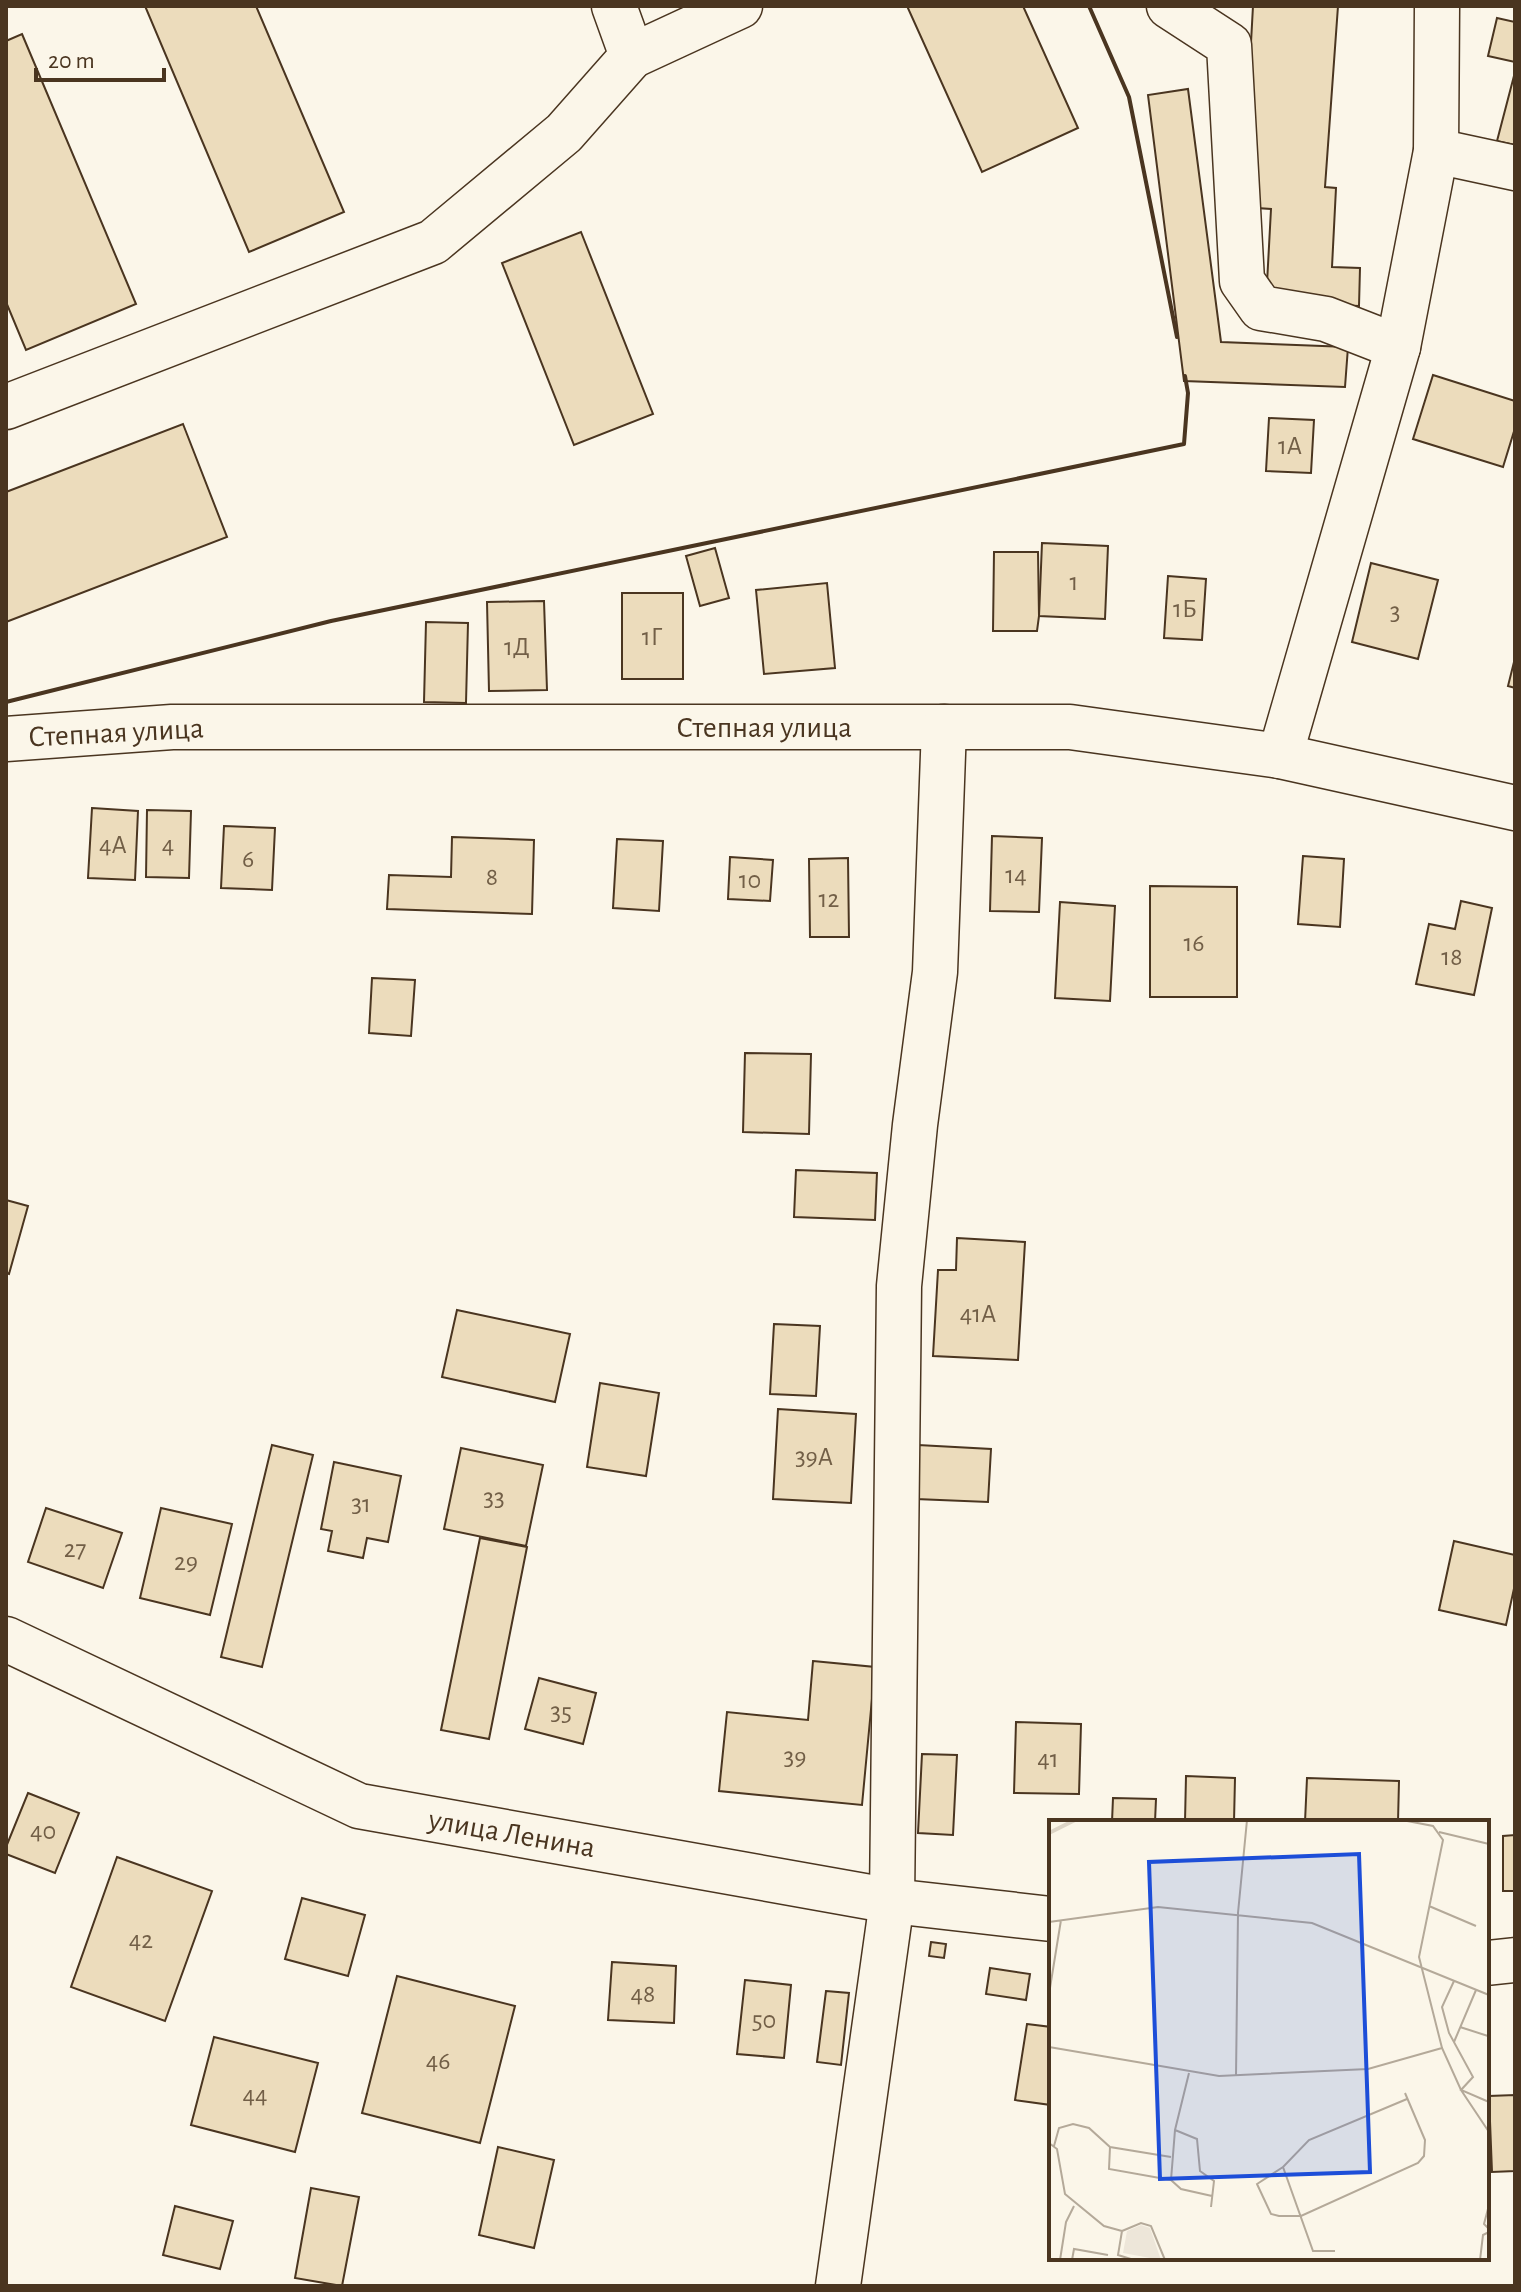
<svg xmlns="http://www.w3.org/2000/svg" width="1521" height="2292" viewBox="0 0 1521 2292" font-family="'Alegreya Sans',sans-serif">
	<rect width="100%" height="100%" fill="#fbf6e9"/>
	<g fill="#ecdcbc" stroke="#4a3520" stroke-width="2">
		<path d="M145,6H256L344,212L249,252Z"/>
		<path d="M907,6H1023L1078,128L982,172Z"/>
		<path d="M1253,6H1338L1325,187L1336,188L1332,267L1360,268L1359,306L1266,302L1271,209L1242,207Z"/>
		<path d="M1497,18L1515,22V62L1488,56Z"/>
		<path d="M22,34L136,304L26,350L6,302V41Z"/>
		<path d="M1515,72V145L1497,141Z"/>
		<path d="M1188,89L1221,342L1348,347L1345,387L1184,381L1148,95Z"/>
		<path d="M581,232L653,414L574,445L502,263Z"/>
		<path d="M1433,375L1515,401V428L1503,467L1413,439Z"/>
		<path d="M1269,418L1314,420L1311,473L1266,471Z"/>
		<path d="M183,424L227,537L6,622V492Z"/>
		<path d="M1042,543L1108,546L1105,619L1039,616Z"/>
		<path d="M715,548L729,598L700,606L686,556Z"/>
		<path d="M994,552H1038L1039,616L1037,631H993Z"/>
		<path d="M1371,563L1438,580L1418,659L1352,642Z"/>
		<path d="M1168,576L1206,579L1202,640L1164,638Z"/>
		<path d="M827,583L835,668L764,674L756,590Z"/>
		<rect x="622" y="593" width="61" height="86"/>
		<path d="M544,601L547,690L489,691L487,602Z"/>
		<path d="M426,622L468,623L466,703L424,702Z"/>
		<path d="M1515,658V688L1508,686Z"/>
		<path d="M92,808L138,811L135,880L88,878Z"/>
		<path d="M147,810L191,811L189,878L146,877Z"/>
		<path d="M224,826L275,828L272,890L221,888Z"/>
		<path d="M992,836L1042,838L1039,912L990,911Z"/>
		<path d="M452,837L534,840L532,914L387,909L389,875L451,877Z"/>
		<path d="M617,839L663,841L659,911L613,908Z"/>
		<path d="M1303,856L1344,859L1340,927L1298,924Z"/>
		<path d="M730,857L773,860L770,901L728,899Z"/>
		<path d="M848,858L849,937H810L809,859Z"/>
		<path d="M1150,886L1237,887V997H1150Z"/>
		<path d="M1461,901L1492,908L1474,995L1416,984L1429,924L1455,929Z"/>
		<path d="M1060,902L1115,906L1110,1001L1055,998Z"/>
		<path d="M372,978L415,980L411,1036L369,1033Z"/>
		<path d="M745,1053L811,1054L809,1134L743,1132Z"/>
		<path d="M796,1170L877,1173L875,1220L794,1217Z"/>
		<path d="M6,1200L28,1206L9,1274L6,1273Z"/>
		<path d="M957,1238L1025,1242L1018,1360L933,1356L938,1270H956Z"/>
		<path d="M457,1310L570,1334L555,1402L442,1377Z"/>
		<path d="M774,1324L820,1326L816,1396L770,1394Z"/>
		<path d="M600,1383L659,1393L646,1476L587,1467Z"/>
		<path d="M778,1409L856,1414L851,1503L773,1499Z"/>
		<path d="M272,1445L313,1455L262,1667L221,1657Z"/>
		<path d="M918,1445L991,1449L988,1502L916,1499Z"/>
		<path d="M461,1448L543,1465L526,1546L444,1529Z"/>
		<path d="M334,1462L401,1476L388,1542L367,1538L363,1558L328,1551L332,1531L321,1529Z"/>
		<path d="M46,1508L122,1533L103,1588L28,1562Z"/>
		<path d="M161,1508L232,1524L210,1615L140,1598Z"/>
		<path d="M480,1538L527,1547L489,1739L441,1730Z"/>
		<path d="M1454,1541L1515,1555V1584L1506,1625L1439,1610Z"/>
		<path d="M813,1661L875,1667L862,1805L719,1791L727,1712L808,1720Z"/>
		<path d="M539,1678L596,1693L583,1744L525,1729Z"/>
		<path d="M1016,1722L1081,1724L1079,1794L1014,1793Z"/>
		<path d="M922,1754L957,1755L953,1835L918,1833Z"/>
		<path d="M1186,1776L1235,1778L1234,1822H1185Z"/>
		<path d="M1307,1778L1399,1781L1398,1822H1305Z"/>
		<path d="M28,1793L79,1813L55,1873L6,1854V1847Z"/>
		<path d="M1113,1798L1156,1799L1155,1822H1112Z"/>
		<path d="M1515,1835V1891H1503V1836Z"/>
		<path d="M117,1857L212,1891L165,2021L71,1987Z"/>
		<path d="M302,1898L365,1915L348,1976L285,1959Z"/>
		<path d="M931,1942L946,1944L944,1958L929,1956Z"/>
		<path d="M612,1962L676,1966L674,2023L608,2020Z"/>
		<path d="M990,1968L1030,1974L1026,2000L986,1994Z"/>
		<path d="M397,1976L515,2006L480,2143L362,2113Z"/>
		<path d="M745,1980L791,1985L784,2058L737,2054Z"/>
		<path d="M826,1991L849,1993L841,2065L817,2062Z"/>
		<path d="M1027,2024L1051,2027V2105L1015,2100Z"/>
		<path d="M214,2037L318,2063L295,2152L191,2125Z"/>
		<path d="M1515,2095V2171L1492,2172L1489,2096Z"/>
		<path d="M498,2147L554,2160L534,2248L479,2235Z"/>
		<path d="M311,2188L359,2197L342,2286L295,2278Z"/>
		<path d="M175,2206L233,2221L220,2269L163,2255Z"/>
	</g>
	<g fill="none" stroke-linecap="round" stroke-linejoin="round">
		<g stroke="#4a3520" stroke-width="47">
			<g id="minor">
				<path d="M1169,6L1229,45L1242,281L1261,308L1326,319L1398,347"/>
				<path d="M632,56L740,6"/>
				<path d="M1436,151L1515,168"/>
				<path d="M6,407L433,242L564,133L632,56L614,6"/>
				<path d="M6,739L172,727H1070L1280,756L1515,808"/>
				<path d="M1280,756L1398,347L1436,151L1437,6"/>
				<path d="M6,1639L359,1806L892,1901L1051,1919"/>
				<path d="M1487,1963L1515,1960"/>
				<path d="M838,2286L892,1901L899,1286L915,1125L935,972L944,727"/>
			</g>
		</g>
		<use href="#minor" stroke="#fbf6e9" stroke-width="44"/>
		<g stroke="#4a3520" stroke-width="4">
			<path d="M1089,6L1129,97L1177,337"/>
			<path d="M6,702L331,621L1184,444L1188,393L1185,376"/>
		</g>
	</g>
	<g text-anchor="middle" stroke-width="6" stroke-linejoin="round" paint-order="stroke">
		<g font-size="26" fill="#725f47">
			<text x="1290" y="454">1А</text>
			<text x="1074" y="590">1</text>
			<text x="1185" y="617">1Б</text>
			<text x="1395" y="620">3</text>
			<text x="652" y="645">1Г</text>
			<text x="517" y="655">1Д</text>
			<text x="113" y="853">4А</text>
			<text x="168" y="853">4</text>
			<text x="248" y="867">6</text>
			<text x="1016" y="883">14</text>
			<text x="492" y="885">8</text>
			<text x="750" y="888">10</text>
			<text x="829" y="907">12</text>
			<text x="1194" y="951">16</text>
			<text x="1452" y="965">18</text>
			<text x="978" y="1322">41А</text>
			<text x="814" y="1465">39А</text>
			<text x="494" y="1506">33</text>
			<text x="361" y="1512">31</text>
			<text x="75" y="1557">27</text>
			<text x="186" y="1570">29</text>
			<text x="561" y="1720">35</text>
			<text x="795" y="1765">39</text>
			<text x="1048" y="1767">41</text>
			<text x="43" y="1839">40</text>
			<text x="141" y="1948">42</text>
			<text x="643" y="2002">48</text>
			<text x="764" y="2028">50</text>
			<text x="438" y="2069">46</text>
			<text x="255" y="2103">44</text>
		</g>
		<g font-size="30" fill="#4a3520" stroke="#fbf6e9">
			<text x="764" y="737">Степная улица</text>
			<text transform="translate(116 732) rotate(-3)" y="10">Степная улица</text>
			<text transform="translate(512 1833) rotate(10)" y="10">улица Ленина</text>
		</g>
	</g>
	<g transform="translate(1049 1820)">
		<rect width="440" height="440" fill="#fbf6e9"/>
		<path d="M92,405L101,408L112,440L74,433L78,411Z" fill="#ede6d9"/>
		<path fill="none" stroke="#dcd4c6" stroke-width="4" d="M0,13L26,0"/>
		<path fill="none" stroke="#b4a999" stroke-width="2" d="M353,0L384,6L394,20L370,137L393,228L412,270L440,312M390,12L440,24M380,86L427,106M0,102L109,87L263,103L440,175M405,161L393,187L400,213L424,257L412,270L440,282M0,174L12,100M411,207L439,216M405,222L427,170M0,227L170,256L319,249L393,228M140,253L126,310L122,360L132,369L163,376M187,256L189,93L198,0M126,310L148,319L151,351L165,361L162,387M0,323L8,329L16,374L55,406L73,411L69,435L85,440M5,326L10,308L24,304L40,308L61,327L122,337M61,327L60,349L122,360M234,347L208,364L222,394L230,396H252L369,343L375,336L376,320L356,273M440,385L435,404L440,409M73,411L92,403L102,406L116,440M286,431H264L234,347L260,320L358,279M11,440L17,402L25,386M23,440L25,429L59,435M286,440H335M431,440L434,415L440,412"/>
		<path fill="#1d4ed8" fill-opacity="0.15" stroke="#1d4ed8" stroke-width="4" d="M310,34L321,352L111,359L100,42Z"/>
		<rect width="440" height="440" fill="none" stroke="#4a3520" stroke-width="4"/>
	</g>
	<rect width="1521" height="2292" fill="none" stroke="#4a3520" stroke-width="16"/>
	<path d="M36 68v12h128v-12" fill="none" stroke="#4a3520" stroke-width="4"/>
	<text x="48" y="68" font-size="24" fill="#4a3520" stroke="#fbf6e9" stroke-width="6" paint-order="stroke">20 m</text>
</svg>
